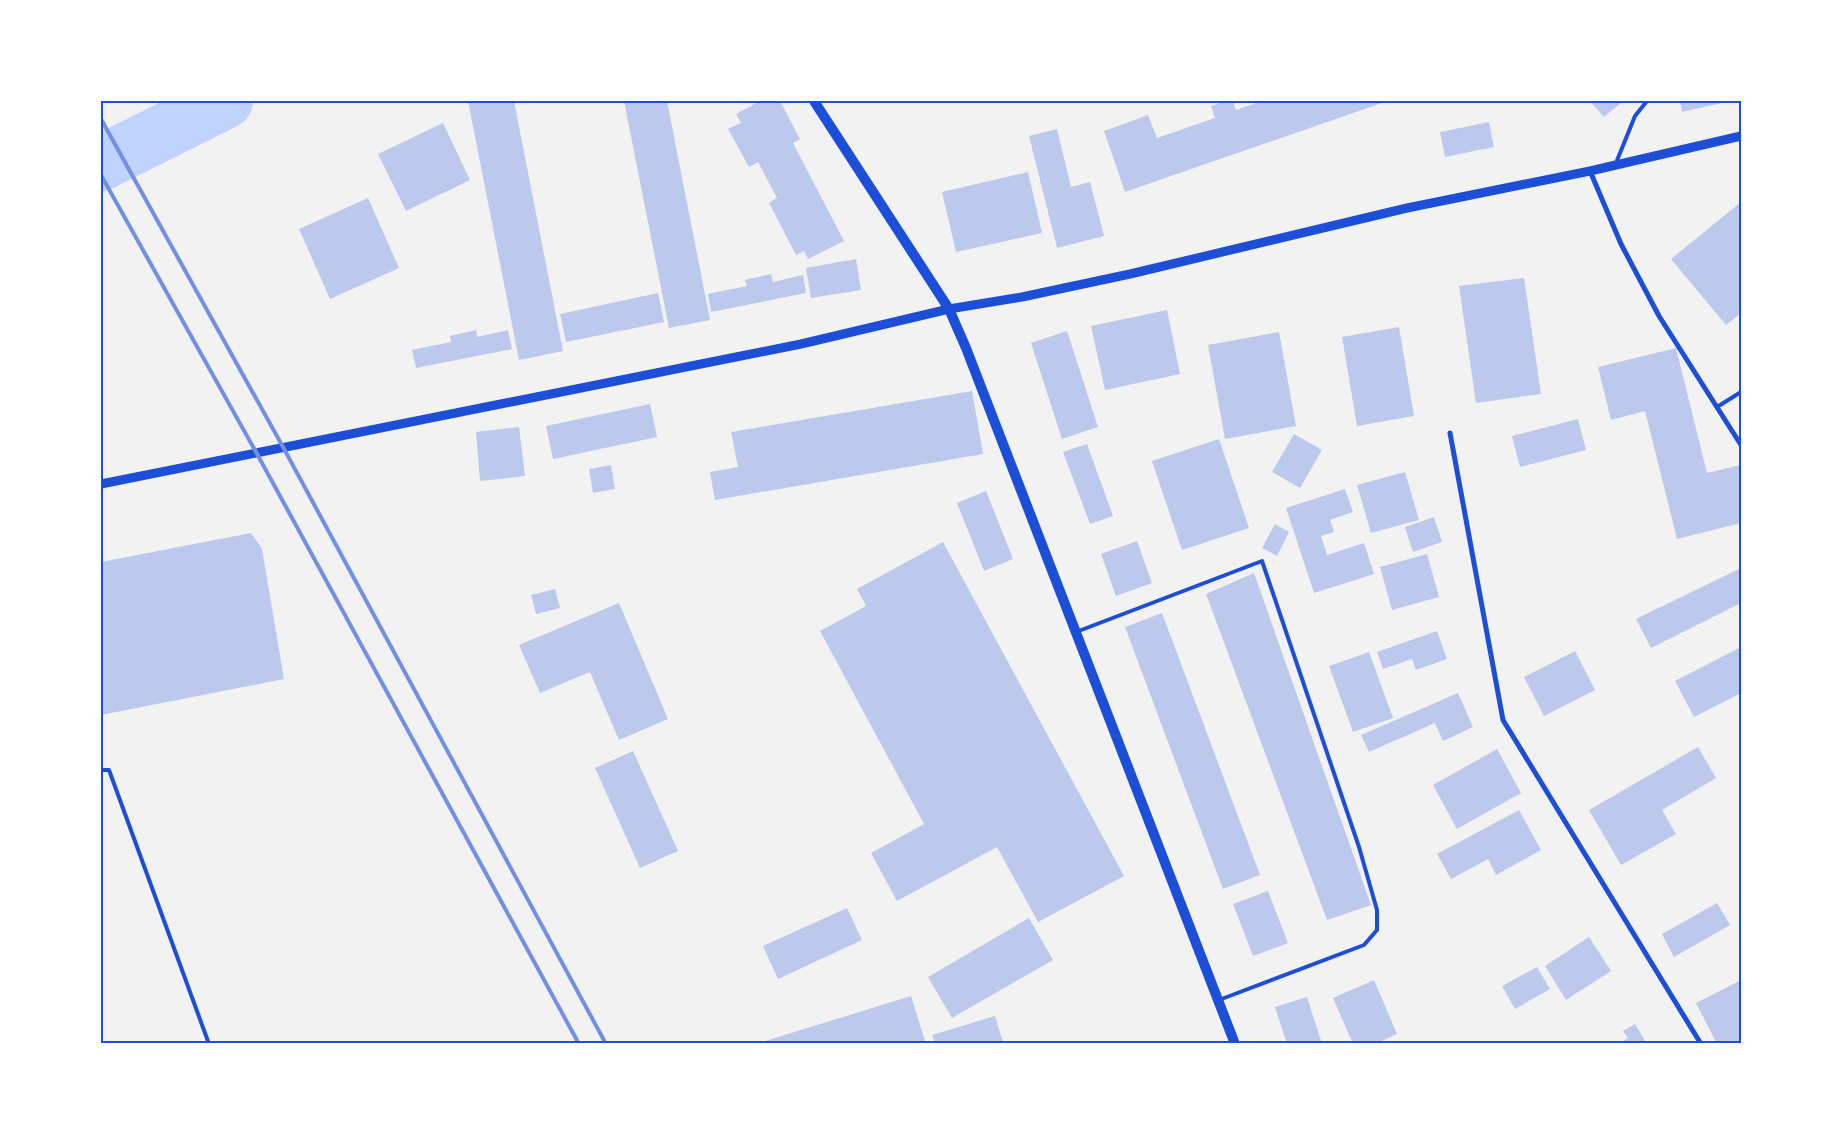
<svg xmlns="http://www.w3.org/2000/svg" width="1842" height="1145" viewBox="0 0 1842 1145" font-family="'PT Sans Narrow',sans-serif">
	<rect width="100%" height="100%" fill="#f2f2f2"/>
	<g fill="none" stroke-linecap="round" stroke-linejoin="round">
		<path stroke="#bfd3fe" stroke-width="56" d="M101,163L225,101"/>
	</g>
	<g fill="#bdc9ec">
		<path d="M468,101H514L563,351L519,360Z"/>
		<path d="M624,101H667L710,320L669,328Z"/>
		<path d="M760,101H780L800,139L793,143L844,241L808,259L804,251L796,255L769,203L777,198L758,162L749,167L728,129L741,123L736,114Z"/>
		<path d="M1226,101H1233L1236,110L1262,101L1385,102L1125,192L1104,131L1148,115L1157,138L1215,118L1211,106Z"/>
		<path d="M1590,101H1623L1604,117Z"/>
		<path d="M1680,101H1726V102L1682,112Z"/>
		<path d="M1489,122L1494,147L1445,157L1440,132Z"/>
		<path d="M443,123L470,180L406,211L378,154Z"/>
		<path d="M1057,129L1071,187L1090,182L1104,236L1057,248L1029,136Z"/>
		<path d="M1028,172L1042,233L956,252L942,192Z"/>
		<path d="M368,198L399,268L330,299L299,229Z"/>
		<path d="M1741,202V313L1726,325L1671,259Z"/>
		<path d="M856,259L861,290L811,298L806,268Z"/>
		<path d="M771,274L773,282L803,275L806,293L711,312L708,294L747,286L745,280Z"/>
		<path d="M1524,278L1541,394L1476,403L1459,286Z"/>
		<path d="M658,293L664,322L566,342L560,314Z"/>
		<path d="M1167,310L1180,374L1105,390L1091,326Z"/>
		<path d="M1399,327L1414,416L1357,426L1342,337Z"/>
		<path d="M476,330L477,337L508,330L512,349L416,368L412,350L451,342L450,336Z"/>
		<path d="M1067,331L1098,427L1062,439L1031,343Z"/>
		<path d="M1279,332L1296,426L1225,439L1208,345Z"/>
		<path d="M1676,348L1707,473L1741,465V523L1677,539L1645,411L1611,420L1598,367Z"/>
		<path d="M972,391L983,454L715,500L710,472L738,467L731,432Z"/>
		<path d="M650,404L657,437L553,459L546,426Z"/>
		<path d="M1578,419L1586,450L1520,467L1512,436Z"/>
		<path d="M519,427L525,476L480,481L476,432Z"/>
		<path d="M1294,434L1322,450L1300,488L1272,472Z"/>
		<path d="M1219,439L1249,528L1182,550L1152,461Z"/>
		<path d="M1087,444L1113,516L1090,524L1063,452Z"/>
		<path d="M611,465L615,489L593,493L589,469Z"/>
		<path d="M1405,472L1419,520L1371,533L1357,485Z"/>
		<path d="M1345,489L1353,512L1330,520L1334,532L1321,536L1327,555L1364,543L1374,574L1314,593L1286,508Z"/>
		<path d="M986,491L1013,559L984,571L957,503Z"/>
		<path d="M1434,517L1442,542L1413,552L1405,527Z"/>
		<path d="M1275,524L1289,532L1277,556L1262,548Z"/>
		<path d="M251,533L262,549L284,679L101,715V562Z"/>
		<path d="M1137,541L1152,583L1116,596L1101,554Z"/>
		<path d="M943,542L1124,876L1038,922L997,847L897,901L871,853L924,824L820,631L866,606L857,589Z"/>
		<path d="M1427,554L1439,597L1392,610L1380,567Z"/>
		<path d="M1741,568V603L1651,648L1636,619Z"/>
		<path d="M1254,573L1371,905L1327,920L1206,594Z"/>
		<path d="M555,589L560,608L536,614L531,595Z"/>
		<path d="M619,603L668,719L619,740L590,672L540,693L519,645Z"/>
		<path d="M1162,613L1260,875L1223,889L1125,627Z"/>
		<path d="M1437,631L1447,659L1416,670L1412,659L1383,669L1377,652Z"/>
		<path d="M1741,647V693L1694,717L1675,681Z"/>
		<path d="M1575,651L1595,690L1544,716L1524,677Z"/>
		<path d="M1369,652L1393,718L1353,732L1329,666Z"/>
		<path d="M1458,693L1473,727L1443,741L1435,723L1369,752L1361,735Z"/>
		<path d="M1698,747L1716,778L1662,810L1676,834L1621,865L1589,810Z"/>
		<path d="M1497,749L1521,793L1457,829L1433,785Z"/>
		<path d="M633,751L678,851L640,868L595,768Z"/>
		<path d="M1519,810L1541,850L1496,875L1488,859L1451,879L1437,854Z"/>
		<path d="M1268,891L1288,943L1253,956L1233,904Z"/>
		<path d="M1717,903L1730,925L1674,957L1662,934Z"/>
		<path d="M847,908L862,940L778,979L763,946Z"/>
		<path d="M1029,918L1053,960L952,1018L928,977Z"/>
		<path d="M1589,937L1611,971L1566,1000L1545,966Z"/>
		<path d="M1537,967L1550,989L1515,1009L1502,986Z"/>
		<path d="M1374,980L1397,1034L1375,1044H1353L1333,998Z"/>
		<path d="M1741,980V1044H1717L1696,1003Z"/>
		<path d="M911,996L926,1044H759V1043Z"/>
		<path d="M1307,997L1322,1044H1287L1275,1007Z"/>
		<path d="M995,1016L1003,1042L935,1044L932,1035Z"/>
		<path d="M1635,1024L1647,1044H1618L1628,1038L1623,1031Z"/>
	</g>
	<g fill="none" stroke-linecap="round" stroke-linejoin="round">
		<g stroke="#1d4ed8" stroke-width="4">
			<path d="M1616,163L1635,116L1647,101"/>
			<path d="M1717,407L1741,392"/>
			<path d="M1076,632L1262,561L1359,847L1377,910V930L1364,945L1219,1000"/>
			<path d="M101,770H109L209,1044"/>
		</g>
		<g stroke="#1d4ed8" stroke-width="5">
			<path d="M1590,171L1621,244L1659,316L1741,445"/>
			<path d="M1450,433L1503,720L1701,1044"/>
		</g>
		<path stroke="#1d4ed8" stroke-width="9" d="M101,484L801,344L949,309L1022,297L1130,274L1407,208L1590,171L1741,136"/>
		<path stroke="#1d4ed8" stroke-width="10" d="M814,101L949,309L966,348L1235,1044"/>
		<g stroke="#7290e2" stroke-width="4">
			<path d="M101,119L283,447L606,1044"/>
			<path d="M101,175L256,452L579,1044"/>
		</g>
	</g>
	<rect width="1842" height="1145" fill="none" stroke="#ffffff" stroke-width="205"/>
	<rect x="102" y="102" width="1638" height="940" fill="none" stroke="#1d4ed8" stroke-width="2"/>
</svg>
